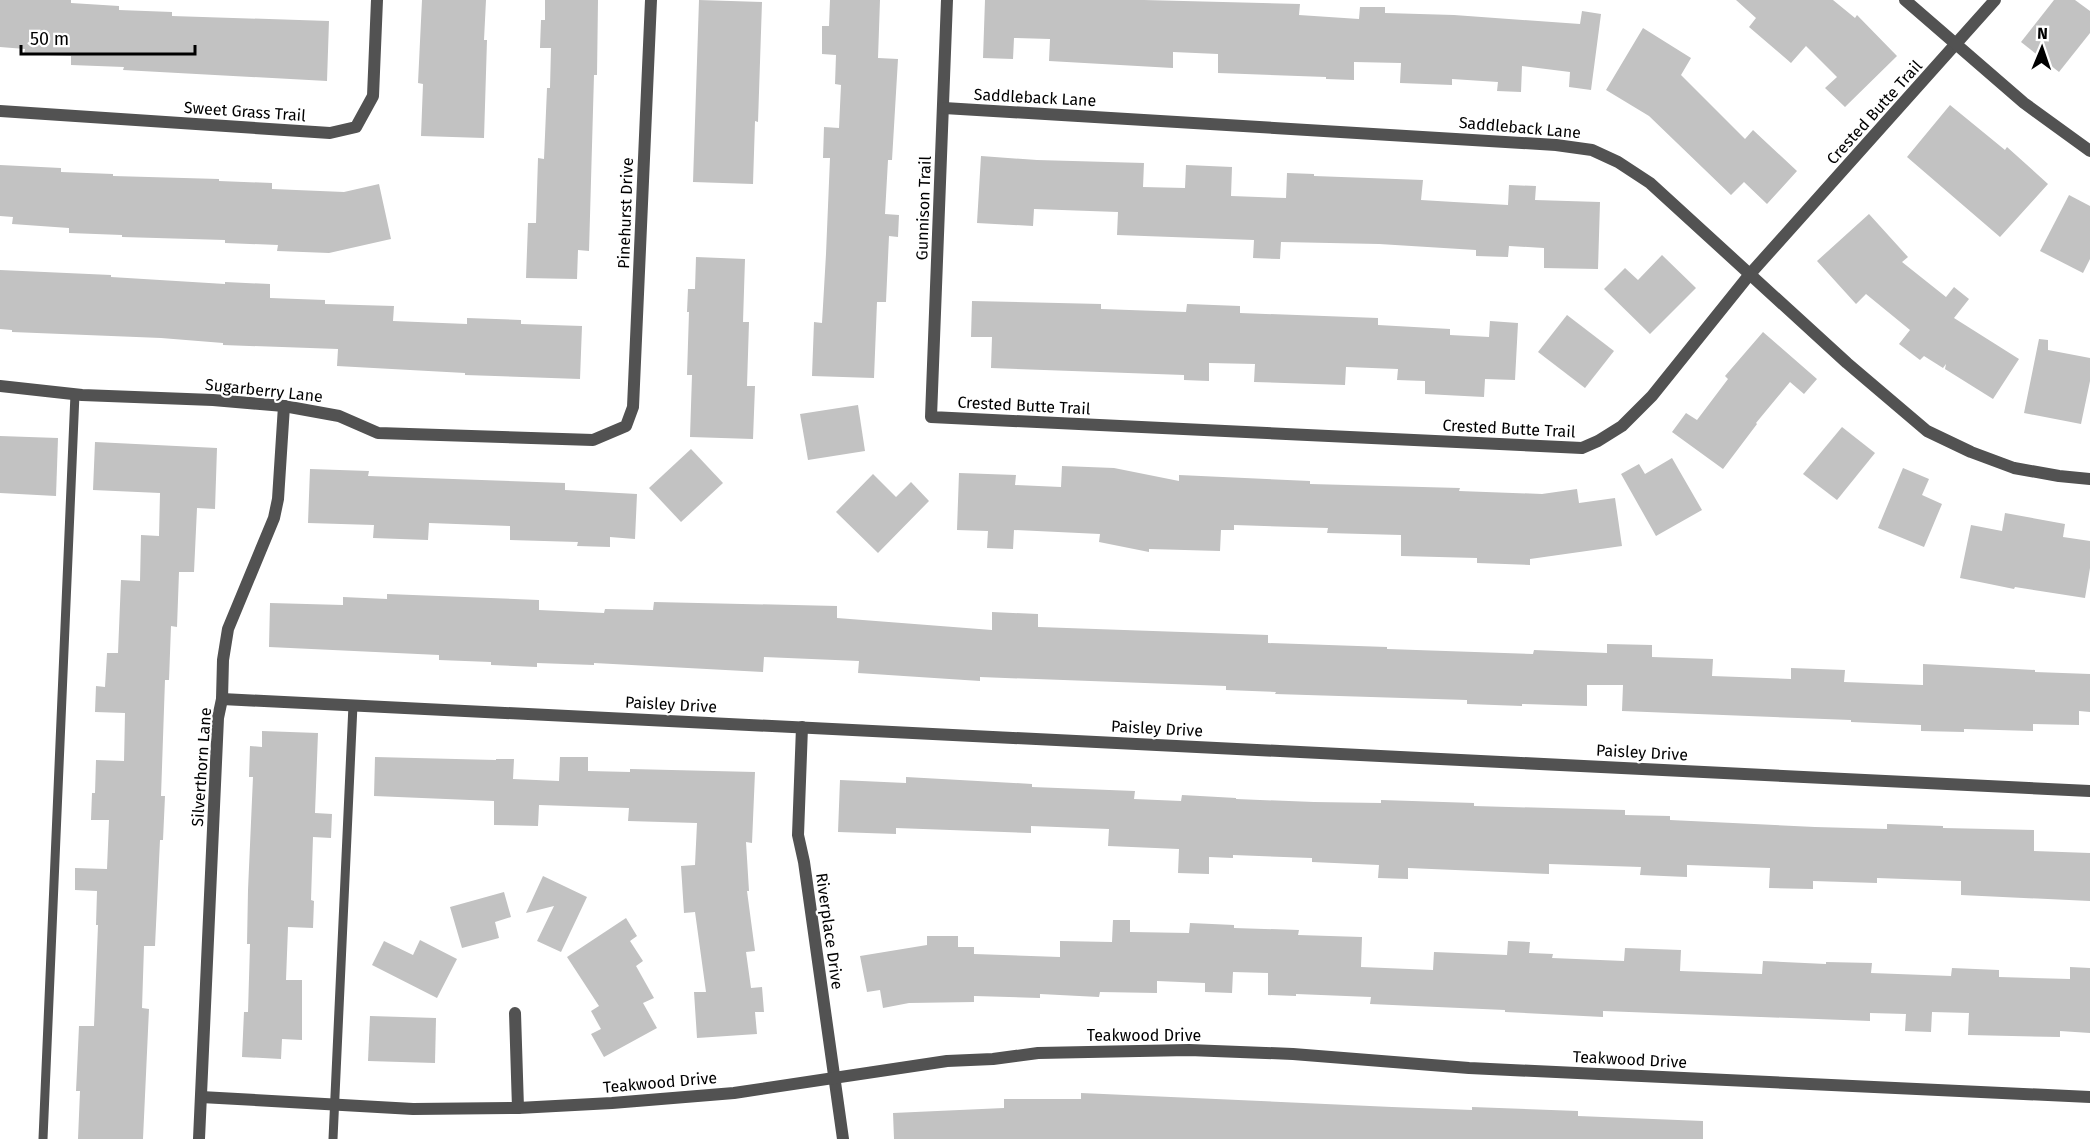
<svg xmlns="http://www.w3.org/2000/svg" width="2090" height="1139" viewBox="0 0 2090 1139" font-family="'Fira Sans',sans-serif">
	<rect width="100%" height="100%" fill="#fff"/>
	<g fill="#c2c2c2">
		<path d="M0,0H71V3L119,6V10L172,12V16L329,21L327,81L123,70L124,67L71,65V56L24,54L25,49L0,47Z"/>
		<path d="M422,0H486L484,40H487L484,138L421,136L423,84L418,83Z"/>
		<path d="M545,0H598L597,75H594L589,251L578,250L577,279L526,278L528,223H536L538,158L544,159L547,88H550L551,48H540L541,20H545Z"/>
		<path d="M699,0L762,2L758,122L755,121L753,184L693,182Z"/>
		<path d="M830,0H880L878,58L898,59L892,160H888L885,214L899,215L898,237L889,236L886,302H877L874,378L812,376L814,322L822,323L826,254L830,158H823L824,127L839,128L841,85L835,84L836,55L822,54V26H829Z"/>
		<path d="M985,0H1144L1300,4L1299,15L1359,19L1360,7H1385V13L1454,15L1580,24L1582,11L1601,14L1591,90L1569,87L1570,72L1522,66L1521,92L1497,91L1498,82L1452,79V85L1400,83L1401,63L1354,62V80L1326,79V77L1218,73V54L1173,52V68L1049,61L1050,39L1014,38L1013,59L983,58Z"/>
		<path d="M1736,0H1833L1855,18L1857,15L1897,56L1845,107L1825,88L1837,77L1806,46L1791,63L1749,27L1756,18Z"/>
		<path d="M2054,0H2075L2090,11V33L2059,72L2021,42Z"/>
		<path d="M1643,28L1691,58L1681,75L1745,139L1753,130L1797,171L1767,204L1744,182L1731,195L1649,116L1606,90Z"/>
		<path d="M1950,105L2005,150L2007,147L2048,184L2000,237L1907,157Z"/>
		<path d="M981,156L1037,160L1144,163L1143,187L1185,188L1186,165L1232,167L1231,196L1286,198L1287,173L1314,174V176L1423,180L1421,200L1454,202L1508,205L1509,185L1536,186L1535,200L1600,202L1598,269L1544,268V248L1509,246L1508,257L1476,256V250L1379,244L1281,242L1280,259L1253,258L1254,240L1117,235L1118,212L1034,209L1033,226L977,223Z"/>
		<path d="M0,165L61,168V172L113,174V176L219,179V181L272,183V189L344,192L379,184L391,239L329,253L277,251L278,245L225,243V240L122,237V235L69,233V228L12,224L13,217L0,216Z"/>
		<path d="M2069,195L2090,206V259L2083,273L2040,251Z"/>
		<path d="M1869,214L1908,257L1902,262L1946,297L1954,287L1969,299L1954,318L2019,359L1993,399L1945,369L1946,364L1943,368L1924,356L1920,360L1899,344L1910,330L1866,294L1856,304L1817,261Z"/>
		<path d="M1662,255L1696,288L1650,334L1604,289L1625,268L1638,280Z"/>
		<path d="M696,257L745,259L743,322H749L747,386H755L753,439L690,437L692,375H687L689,312H687L688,289H695Z"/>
		<path d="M0,270L111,275V277L225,284V282L270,284V298L325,300V304L394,306L393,321L467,324V318L521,320V324L582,326L580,379L465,375V373L337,366L338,349L223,345V343L161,338L12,332V330L0,329Z"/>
		<path d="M972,301L1101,304V309L1186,312L1187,304L1240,306V313L1378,318V325L1450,329V335L1489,337L1490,321L1518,323L1515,380L1485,379L1484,397L1425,394V381L1397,380L1398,369L1346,367L1345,385L1254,382L1255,364L1209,363V381L1184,380V375L991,368L992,337H971Z"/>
		<path d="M1567,315L1614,351L1585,388L1538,352Z"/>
		<path d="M1763,332L1817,379L1804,394L1790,382L1756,423L1757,424L1723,469L1672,432L1686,413L1697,420L1728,379L1725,376Z"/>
		<path d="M2039,339L2048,340V350L2090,358V381L2081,424L2024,413Z"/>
		<path d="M858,405L865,451L808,460L800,414Z"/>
		<path d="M1842,427L1875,453L1837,500L1803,474Z"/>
		<path d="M0,436L58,438L56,496L0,493Z"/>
		<path d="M95,442L217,448L215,509L197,508L194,572H179L177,627L171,626L169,680H165L161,796H165L163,840H160L155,946H144L142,1008L149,1009L143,1139H78L80,1091H76L79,1026H94L98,925H96L97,891L75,890V868L107,869L109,820H91L92,793H95L96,760L124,761L125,713L95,712L96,686L105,687L107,653H118L121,580L140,581L141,535L159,536L160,493L93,490Z"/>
		<path d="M691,449L723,483L681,522L649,488Z"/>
		<path d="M1672,458L1702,510L1656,536L1621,474L1639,464L1645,474Z"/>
		<path d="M1062,466L1114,468L1179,481V475L1310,481V484L1460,488L1459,491L1542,494L1577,489L1579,503L1615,498L1622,546L1530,559V565L1477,563V558L1401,556V535L1327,533L1328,528L1234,525V530H1221L1220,551L1149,549V552L1099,542L1100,534L1014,530L1013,549L987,548L988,531L957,530L959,473L1016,475L1015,485L1061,487Z"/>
		<path d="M1903,468L1929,479L1922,495L1942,504L1924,547L1878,528Z"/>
		<path d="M310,469L369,471L368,476L565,483V490L637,494L635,539L610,537V547L577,546L578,542L510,540V526L429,523L428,540L373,538L374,525L308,523Z"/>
		<path d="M873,474L896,497L911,482L929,501L878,553L836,512Z"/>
		<path d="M2005,513L2065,524L2063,537L2090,541V568L2085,598L2015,587L2014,589L1960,578L1971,525L2002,531Z"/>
		<path d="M387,594L539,600V610L604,613L605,609L653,610L654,602L837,606V618L992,630V612L1038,614V627L1268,635V643L1387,647V649L1533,654L1534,650L1607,653V644L1652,645V657L1713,659L1712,676L1791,679V668L1845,670L1844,682L1923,685V664L2035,670V672L2090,674V712L2079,711V725L2033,724V731L1964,729V732L1921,731V725L1851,722V720L1622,711L1623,685H1587V706L1522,704V706L1467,704V700L1275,694L1276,692L1226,690V686L980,677V681L858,673L859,661L764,657L763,672L594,663V665L537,663V667L491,665V662L439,660V655L269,647L270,603L343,605V597L387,599Z"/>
		<path d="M262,731L318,733L315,813L332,814L331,838L313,837L311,900L314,901L313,928L288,927L286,980H302V1040L282,1039L281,1059L242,1057L244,1012H248L250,944H247L248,890L253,777H249L250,746L262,747Z"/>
		<path d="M375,757L496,760V759H514L513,779L559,781L560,757H588V771L630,772V769L755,772L752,843L746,842L749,891H747L755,951L746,952L751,988L762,987L764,1012H755L757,1034L697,1038L694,992H706L695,912L684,913L681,866L695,865L697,823L628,821L629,808L539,805L538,826L494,825V801L374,796Z"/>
		<path d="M906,777L1032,784V787L1135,791L1134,799L1181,801L1182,795L1236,798V799L1314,802L1381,803V800L1474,803V806L1625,810V815L1670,816V820L1815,827L1887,829V824L1943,826V828L2034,830V851L2090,853V901L1961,895V881L1877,878V883L1813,881V889L1769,888L1770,868L1687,865V877L1640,875L1641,867L1549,864V874L1408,868V879L1378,878L1379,865L1312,862V858L1233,855V858L1209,857V874L1178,873L1179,849L1108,846L1109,829L1031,826V833L896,828V834L838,832L840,780L906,783Z"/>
		<path d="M543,876L587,897L561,952L537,941L554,906L526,913Z"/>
		<path d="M504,892L511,917L495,922L499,938L462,948L450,907Z"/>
		<path d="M626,918L637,936L630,941L643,961L636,966L654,998L643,1003L657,1028L604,1057L591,1034L601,1029L591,1011L599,1006L567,957Z"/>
		<path d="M1113,920H1130V932L1189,933L1190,923L1234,925V928L1299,930L1298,935L1362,937L1361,967L1433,970L1434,952L1507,955L1508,941L1530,942L1529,953L1553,954L1552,958L1624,961L1625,948L1681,950L1680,971L1762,974L1763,961L1826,964V962L1872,963L1871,973L1951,976L1952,968L1999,970V977L2070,979V967L2090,968V1033L2060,1031V1037L1968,1035L1969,1013L1932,1012L1931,1032L1905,1031L1906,1014L1870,1013V1021L1603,1011V1017L1505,1012V1010L1370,1004L1371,997L1296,994V996L1268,995V973L1233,972L1232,993L1205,992V983L1157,981V993L1100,992L1099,997L1040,994V998L974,996V1002L909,1003L883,1008L880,990L867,992L860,956L927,945V936H958V947H974V954L1060,957V941L1112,942Z"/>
		<path d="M420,940L457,959L437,998L372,965L384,941L413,955Z"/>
		<path d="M370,1016L436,1018L435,1063L368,1061Z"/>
		<path d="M1081,1093L1392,1107L1472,1110V1107L1578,1111V1116L1703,1121V1139H894L893,1113L1004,1108V1099H1081Z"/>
	</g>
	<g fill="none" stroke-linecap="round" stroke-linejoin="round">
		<g stroke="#525252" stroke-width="9">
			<path d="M43,1139L75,394"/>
			<path d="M333,1139L353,705"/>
		</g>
		<g stroke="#525252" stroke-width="12">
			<path d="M947,0L931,417L1582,448L1598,441L1622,426L1652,396L1750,274L1995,0"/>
			<path d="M1905,0L2024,103L2090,151"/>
			<path d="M944,108L1556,145L1592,150L1618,162L1650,183L1847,363L1927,431L1971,452L2014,468L2059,476L2090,479"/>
			<path d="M0,111L330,133L356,127L373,96L377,0"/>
			<path d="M0,386L82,395L213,400L284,406L339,416L378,433L593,440L626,426L633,407L651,0"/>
			<path d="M222,699L2090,791"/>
			<path d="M802,727L798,835L804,862L843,1139"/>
			<path d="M515,1013L518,1108"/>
			<path d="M201,1097L413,1109L518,1108L612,1103L734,1093L947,1061L993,1059L1038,1053L1189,1050L1293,1054L1469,1068L2090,1097"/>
			<path d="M199,1139L218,718L222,699L223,660L228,629L274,518L278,499L284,406"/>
		</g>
	</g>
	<g text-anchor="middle" stroke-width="4.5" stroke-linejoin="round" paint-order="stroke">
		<g font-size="16" fill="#000" stroke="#fff">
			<text transform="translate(1035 97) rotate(3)" y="6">Saddleback Lane</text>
			<text transform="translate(245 111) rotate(4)" y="6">Sweet Grass Trail</text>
			<text transform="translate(1874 112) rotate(-48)" y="6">Crested Butte Trail</text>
			<text transform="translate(1520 127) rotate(5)" y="6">Saddleback Lane</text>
			<text transform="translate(923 208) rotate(-88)" y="6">Gunnison Trail</text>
			<text transform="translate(625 213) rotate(-88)" y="6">Pinehurst Drive</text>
			<text transform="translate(264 390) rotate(6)" y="6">Sugarberry Lane</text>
			<text transform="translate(1024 405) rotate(3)" y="6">Crested Butte Trail</text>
			<text transform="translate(1509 428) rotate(3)" y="6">Crested Butte Trail</text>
			<text transform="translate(671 704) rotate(3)" y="6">Paisley Drive</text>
			<text transform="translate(1157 728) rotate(3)" y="6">Paisley Drive</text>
			<text transform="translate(1642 752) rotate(3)" y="6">Paisley Drive</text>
			<text transform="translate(201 767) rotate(-86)" y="6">Silverthorn Lane</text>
			<text transform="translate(830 931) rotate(82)" y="6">Riverplace Drive</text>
			<text x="1144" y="1041">Teakwood Drive</text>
			<text transform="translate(1630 1059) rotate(3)" y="6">Teakwood Drive</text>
			<text transform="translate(660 1082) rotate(-5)" y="6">Teakwood Drive</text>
		</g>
	</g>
	<g transform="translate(2042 48) rotate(2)" stroke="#ffffff" stroke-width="4.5" paint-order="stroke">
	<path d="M0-4.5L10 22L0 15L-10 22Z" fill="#000000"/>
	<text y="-9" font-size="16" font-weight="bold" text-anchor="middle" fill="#000000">N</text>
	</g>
	<path d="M21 45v9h174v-9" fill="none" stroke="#000000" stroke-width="3"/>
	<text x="30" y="45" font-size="18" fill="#000000" stroke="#ffffff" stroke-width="4.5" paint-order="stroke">50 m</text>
</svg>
